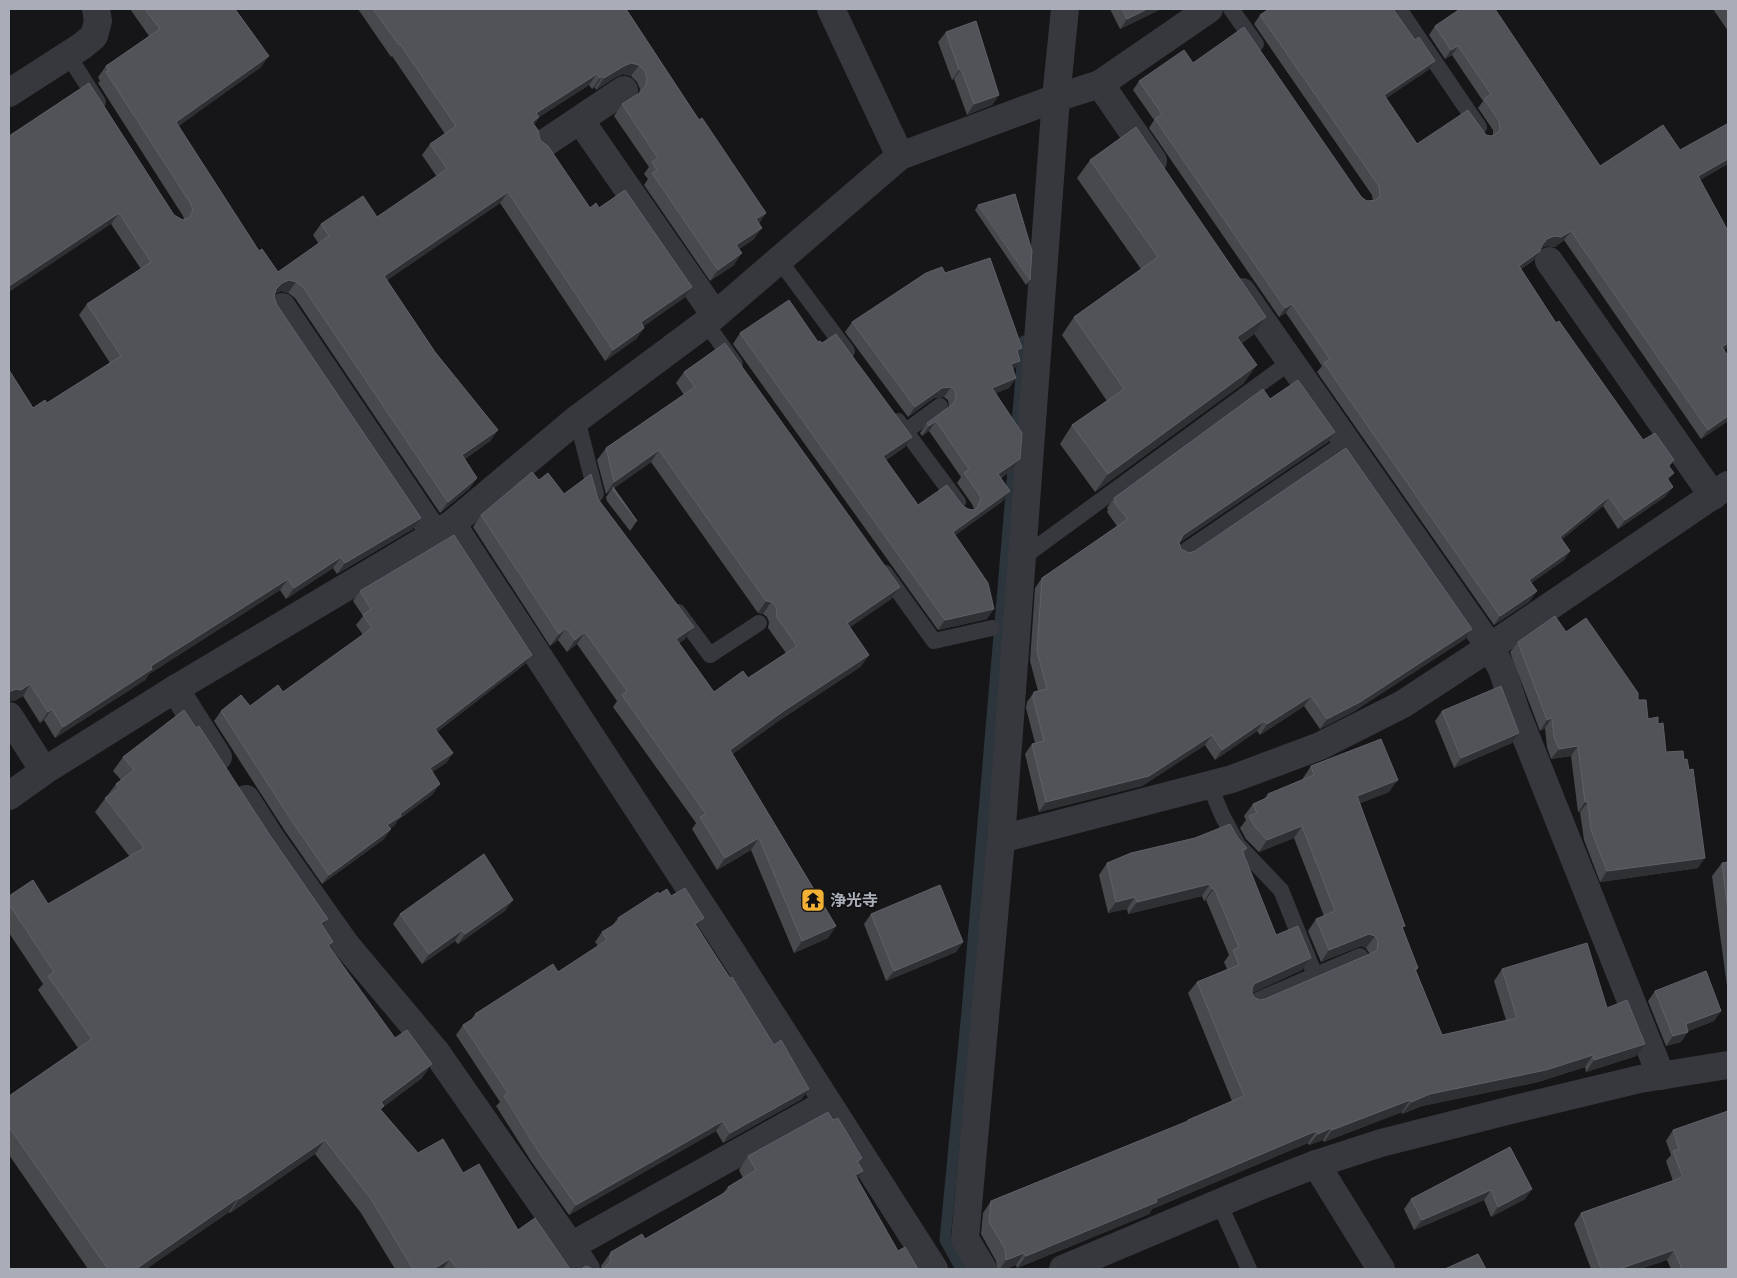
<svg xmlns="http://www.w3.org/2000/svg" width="1737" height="1278" viewBox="0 0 1737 1278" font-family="Montserrat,'Noto Sans JP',sans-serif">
	<rect width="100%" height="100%" fill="#161618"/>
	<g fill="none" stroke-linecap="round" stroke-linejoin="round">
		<path stroke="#2c353c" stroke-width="11" d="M961,1269L945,1240L967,1011L1024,341"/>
		<g stroke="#37383d" stroke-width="16">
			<path d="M1231,9L1256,44"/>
			<path d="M1399,9L1479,127"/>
			<path d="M68,55L98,102"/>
			<path d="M779,260L847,351"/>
			<path d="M706,323L735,364"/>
			<path d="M577,419L596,494"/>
			<path d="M898,421L958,502"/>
			<path d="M906,431L940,406"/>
			<path d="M1182,553L1347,441"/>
			<path d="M1022,558L1290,362"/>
			<path d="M885,573L934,641L992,628"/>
			<path d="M678,612L710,655L759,623"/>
			<path d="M1209,784L1222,815L1238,845L1281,890L1315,975"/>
			<path d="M1253,1002L1360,956"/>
			<path d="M1219,1203L1249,1269"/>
		</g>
		<g stroke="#37383d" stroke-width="28">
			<path d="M831,9L900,156"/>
			<path d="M1100,84L1153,161"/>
			<path d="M9,93L82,46L94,36L98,21L96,9"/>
			<path d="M580,120L715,315"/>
			<path d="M545,143L624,90"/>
			<path d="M1549,261L1713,496"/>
			<path d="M1242,292L1490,647L1502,669L1516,712L1661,1076"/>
			<path d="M282,307L435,534"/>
			<path d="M452,524L729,948L934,1269"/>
			<path d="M175,689L218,757"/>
			<path d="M9,716L44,771"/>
			<path d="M9,796L44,771L175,689L452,524L577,419L706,323L900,156L1056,98L1100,84L1209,9"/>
			<path d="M246,799L272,840L346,945L436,1052L571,1246L586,1269"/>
			<path d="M1001,839L1232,779L1320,746L1403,704L1490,647L1728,485"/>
			<path d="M1316,1164L1381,1269"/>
			<path d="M571,1246L827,1103"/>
			<path d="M983,1269L965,1239L1001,839L1056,98L1065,9"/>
			<path d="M1063,1269L1255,1188L1316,1164L1381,1143L1515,1109L1640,1079L1728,1065"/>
		</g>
	</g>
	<g fill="#47494d">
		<path d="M130,9H235L261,67L178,126L259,251L278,272L319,244L313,235L321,224L377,217L437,177L422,155L430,144L445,134L392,56L391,57L358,9H626L699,120L766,213L759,223L754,239L739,249L734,265L710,281L644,185L648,179L644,174L649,167L614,116L622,104L639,93L640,89L637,82L631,76L623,74L616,77L596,90L595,87L592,89L589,85L539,117L534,125L540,140L590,208H599L692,287L684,298L643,326L644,328L636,339L605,361L500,203L387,280L435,352L498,430L490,441L465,459L477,478L469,489L440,513L295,298L288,293L281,291L275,293L274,297L277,305L413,529L337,574L333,568L286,599L280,590L149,674L145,680L55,738L44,720L40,723L23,696L14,701H9V370L33,408L47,403L110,363L79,315L87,304L141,269L111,224L9,136L183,220L184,219L183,216L98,83L100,81L98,77L106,66L149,36Z"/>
		<path d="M1110,9H1161L1120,29Z"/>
		<path d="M1713,9H1728V31Z"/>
		<path d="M1260,15L1415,40L1435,61L1428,70L1386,98L1417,144L1486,135L1491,136L1493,135V130L1478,108L1483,101L1452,55L1445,59L1429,35L1435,26L1600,166L1680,150L1700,180L1728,231V347L1724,350L1728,421L1701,439L1564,240L1555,247L1547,246L1541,248L1540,251L1534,260L1521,269L1556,323L1643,440L1674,460L1669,467L1666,496L1618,529L1603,506L1562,539L1570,551L1564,560L1531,583L1530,601L1494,625L1317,372L1322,366L1286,313L1279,317L1149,128L1154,120L1133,90L1139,81L1193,63L1367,201H1373L1372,195L1254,24Z"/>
		<path d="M946,32L999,95L992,105L967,115L954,79L952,80L938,42Z"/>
		<path d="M1090,160L1253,335L1242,343L1244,383L1095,492L1060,444L1072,425L1107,401L1062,335L1074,317L1141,269L1077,178Z"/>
		<path d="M978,205L1030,280L1026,285L975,210Z"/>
		<path d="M945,273L1018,354L1013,371L1016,378L1009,388L996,393L1020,459L1013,469L1001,478L1003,501L955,535L987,619L938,630L733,344L740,333L818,342L905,447L886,460L918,505L963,506L968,509L973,510L974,509L972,504L957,483L961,477L929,431L922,436L920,433L927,423L949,407L948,400L944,397L934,398L908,417L845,332L852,322Z"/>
		<path d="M684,372L900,587L891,599L850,627L869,655L860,667L777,722L732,754L836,926L828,938L794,953L751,850L717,870L692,829L696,823L613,707L617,701L577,644L567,652L558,640L550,646L473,527L481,515L539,480L564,494L598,499L685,639L679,643L714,692L748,678L786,653L768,628L769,622L767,617L763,614L758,613L651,462L614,488L637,521L630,531L607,501L606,497L611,490L606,494L597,460L606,448L684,395L676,383Z"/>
		<path d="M1270,399L1328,442L1179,543L1181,549L1189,553L1472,629L1465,639L1353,712L1320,729L1304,706L1260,735L1257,731L1215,760L1205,745L1142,786L1039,812L1025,754L1032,744L1035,743L1026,708L1027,702L1034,692L1038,691L1030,661L1035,588L1042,578L1117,526L1107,512L1108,510L1107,508L1114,498Z"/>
		<path d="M360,591L525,664L437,732L453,753L446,763L432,772L433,794L398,820L394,826L390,828L391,829L384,839L322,884L285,831L214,721L221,711L250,706L283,692L363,635L356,625L363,616L353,601Z"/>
		<path d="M1566,632L1638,700L1648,719L1658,724L1698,868L1600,882L1584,840L1580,812H1578L1571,756L1551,759L1547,747L1545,728L1540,731L1510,652L1518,642Z"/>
		<path d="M1442,711L1512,743L1454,768L1435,721Z"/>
		<path d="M123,757L269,834L328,919L323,926L330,947L422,1078L383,1107L381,1110L418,1153L463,1173L518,1230L570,1269H395L361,1213L315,1154L230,1213L229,1212L146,1269H88L9,1155V1096L78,1048L38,990L43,984L9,933V896L48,904L130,857L95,812L116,784L121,780L113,771Z"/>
		<path d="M1311,766L1389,792L1360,803L1403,929L1418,968L1416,971L1442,1035L1506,1020L1494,981L1502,969L1607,1008L1636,1056L1586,1072L1585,1067L1538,1082L1422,1106L1402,1114V1112L1324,1142L1323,1140L1309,1145L1308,1143L1152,1209L1149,1214L1081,1242L1017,1268L1016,1265L1005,1269H997L996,1261L981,1234L983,1213L991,1201L1186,1122L1188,1120L1232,1101L1188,993L1197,982L1227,969L1224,962L1229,955L1206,900L1204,901L1202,896L1128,914L1127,909L1108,913L1099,875L1107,863L1238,838L1247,848L1243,854L1276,935L1311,958L1302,970L1252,993L1255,998L1260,1000L1265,999L1369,955V953L1366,948L1361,946L1321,962L1308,931L1316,919L1324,916L1294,838L1259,852L1246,839L1240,828L1246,820L1244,816L1253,804L1264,799L1268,794L1303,779V778Z"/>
		<path d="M1728,862V993L1712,876L1722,863Z"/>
		<path d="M659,894L671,896L704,918L698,927L802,1099L723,1143L716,1131L569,1215L531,1161L496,1106L500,1102L456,1035L463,1025L471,1020L475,1014L558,972L598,946L595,942L602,932L612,926L618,918Z"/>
		<path d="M506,910L458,944L455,941L422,964L393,924L400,914Z"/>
		<path d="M871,914L963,942L956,952L886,981L864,924Z"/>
		<path d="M1655,991L1721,1011L1714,1021L1688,1031L1681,1042L1666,1046L1648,1001Z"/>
		<path d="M833,1120L862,1158L858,1163L863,1171L857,1179L898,1251L601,1269V1266L611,1252L645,1239L723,1193L728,1187L743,1178L739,1170L748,1156Z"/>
		<path d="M1673,1130L1728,1269H1671L1667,1260L1640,1269H1591L1574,1224L1581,1213L1673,1181L1666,1161L1671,1155L1666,1141Z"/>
		<path d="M1510,1147L1532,1189L1525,1199L1491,1217L1484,1200L1414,1230L1404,1209L1411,1199Z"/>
	</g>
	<g fill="#2f3033">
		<path d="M1147,9H1161L1120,29L1127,19Z"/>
		<path d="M1458,46L1452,55L1445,59L1451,50Z"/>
		<path d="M269,56L261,67L168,134L176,122Z"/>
		<path d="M1435,61L1428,70L1378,104L1384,95Z"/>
		<path d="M631,63L639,65L631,76L623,74L616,77L596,90L604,78L624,66Z"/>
		<path d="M961,69L954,79L952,80L959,70Z"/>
		<path d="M597,74L589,85L528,124L536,113Z"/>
		<path d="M603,76L595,87L592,89L600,78Z"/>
		<path d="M999,95L992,105L967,115L974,104Z"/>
		<path d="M539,117L531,129L532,122Z"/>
		<path d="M1728,159V164L1692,185L1698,176Z"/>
		<path d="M508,192L500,203L376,288L384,276Z"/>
		<path d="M119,213L111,224L9,292V286Z"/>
		<path d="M766,213L758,224L756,219Z"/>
		<path d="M762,228L754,239L728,257L736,245Z"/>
		<path d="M1571,231L1564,240L1555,247L1547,246L1540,248L1542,245L1547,239Z"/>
		<path d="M1540,251L1534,260L1512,275L1519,266Z"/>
		<path d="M742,253L734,265L710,281L718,270Z"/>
		<path d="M289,280L296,282L288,293L281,291L274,294L276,289L282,283Z"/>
		<path d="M692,287L684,298L633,334L641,322Z"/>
		<path d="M1292,304L1286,313L1279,317L1285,308Z"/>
		<path d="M1266,317L1253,335L1224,355L1237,337Z"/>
		<path d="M644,328L636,339L605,361L613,350Z"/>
		<path d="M1728,343V347L1716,356L1722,347Z"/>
		<path d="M1020,361L1013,371L1011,364Z"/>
		<path d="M1257,365L1244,383L1095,492L1108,474Z"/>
		<path d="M1016,378L1009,388L985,398L992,388Z"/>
		<path d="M951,387L944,397L934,398L908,417L915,407L942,388Z"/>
		<path d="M1728,416V421L1701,439L1708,430Z"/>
		<path d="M936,421L929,431L922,436L929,426Z"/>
		<path d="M498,430L490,441L454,467L462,455Z"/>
		<path d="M1335,432L1328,442L1176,545L1183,535Z"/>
		<path d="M912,437L905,447L876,466L883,456Z"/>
		<path d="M659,450L651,462L614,488L613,487L611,490L606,494L614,482Z"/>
		<path d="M1020,459L1013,469L991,484L998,474Z"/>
		<path d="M1674,473L1667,482V478Z"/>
		<path d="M477,478L469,489L440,513L448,502Z"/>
		<path d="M1673,487L1666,496L1618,529L1625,520Z"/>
		<path d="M1010,491L1003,501L946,542L953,532Z"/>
		<path d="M1609,497L1603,506L1554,546L1560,537Z"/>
		<path d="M421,518L413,529L337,574L345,563Z"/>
		<path d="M1570,551L1564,560L1523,589L1529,580Z"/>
		<path d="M341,557L333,568L286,599L294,588Z"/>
		<path d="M288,579L280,590L149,674L145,680L55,738L63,727L151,666Z"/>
		<path d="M900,587L891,599L839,635L847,623Z"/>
		<path d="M1537,591L1530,601L1494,625L1500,616Z"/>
		<path d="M766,601L771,602L763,614L758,613Z"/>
		<path d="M994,609L987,619L938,630L945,620Z"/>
		<path d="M694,627L685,639L668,651L676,639Z"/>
		<path d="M566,628L558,640L550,646L559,634Z"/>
		<path d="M1472,629L1465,639L1353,712L1320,729L1327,719Z"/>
		<path d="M585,632L577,644L567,652L575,640Z"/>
		<path d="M532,655L525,664L428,739L435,729Z"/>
		<path d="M869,655L860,667L777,722L722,762L730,750L785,710Z"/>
		<path d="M30,684L23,696L14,701H9V692Z"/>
		<path d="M1311,696L1304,706L1260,735L1267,724Z"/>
		<path d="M52,709L44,720L40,723L48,712Z"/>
		<path d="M1552,718L1545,728L1540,731L1547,720Z"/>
		<path d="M1264,721L1257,731L1215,760L1222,750Z"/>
		<path d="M1519,733L1512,743L1454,768L1461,758Z"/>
		<path d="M1212,735L1205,745L1142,786L1039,812L1046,802Z"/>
		<path d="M1578,746L1571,756L1551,759L1559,749Z"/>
		<path d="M453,753L446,763L423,778L430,768Z"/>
		<path d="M1398,780L1389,792L1349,808L1357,796Z"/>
		<path d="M440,784L433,794L398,820L394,826L381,835L387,825L400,814Z"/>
		<path d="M1585,802H1588L1580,812H1578Z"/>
		<path d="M1302,826L1294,838L1259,852L1267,840Z"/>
		<path d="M391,829L384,839L322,884L329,875Z"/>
		<path d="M759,838L751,850L717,870L725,858Z"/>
		<path d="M1705,858L1698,868L1600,882L1607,871Z"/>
		<path d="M1210,884L1202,896L1128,914L1137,902Z"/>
		<path d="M1214,888L1206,900L1204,901L1212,889Z"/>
		<path d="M1135,897L1127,909L1108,913L1116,902Z"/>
		<path d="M513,900L506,910L458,944L465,934Z"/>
		<path d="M704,918L697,928L695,924Z"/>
		<path d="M328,919L318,933L321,923Z"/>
		<path d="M836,926L828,938L794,953L802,941Z"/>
		<path d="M462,930L455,941L422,964L429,954Z"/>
		<path d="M1369,934L1375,936L1366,948L1361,946L1321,962L1329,950Z"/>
		<path d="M963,942L956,952L886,981L894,971Z"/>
		<path d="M1311,958L1302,970L1245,996L1254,984Z"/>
		<path d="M1721,1011L1714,1021L1679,1034L1688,1032L1681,1042L1666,1046L1673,1036L1686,1024Z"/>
		<path d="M1645,1044L1636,1056L1586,1072L1594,1060Z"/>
		<path d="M1593,1055L1585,1067L1538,1082L1422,1106L1402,1114L1411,1102L1430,1094Z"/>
		<path d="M432,1064L422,1078L383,1107L374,1120L381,1102Z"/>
		<path d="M809,1089L802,1099L723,1143L730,1133Z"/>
		<path d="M1410,1100L1402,1112L1324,1142L1332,1130Z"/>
		<path d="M723,1121L716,1131L569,1215L576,1205Z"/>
		<path d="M1331,1128L1323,1140L1309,1145L1318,1134Z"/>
		<path d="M1316,1131L1308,1143L1152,1209L1149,1214L1017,1268L1026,1256L1156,1199Z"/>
		<path d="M325,1140L315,1154L230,1213L239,1199Z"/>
		<path d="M863,1171L853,1185L855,1175Z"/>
		<path d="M1532,1189L1525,1199L1491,1217L1498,1207Z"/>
		<path d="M1491,1190L1484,1200L1414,1230L1422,1220Z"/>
		<path d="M238,1198L229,1212L146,1269H136Z"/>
		<path d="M1674,1250L1667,1260L1640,1269H1619Z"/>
		<path d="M1024,1253L1016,1265L1005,1269H1000L1006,1260Z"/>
		<path d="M450,1259L443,1269H433Z"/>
	</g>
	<g fill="#525359" stroke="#5f6168">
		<path d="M145,9H235L269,56L176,122L259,251L262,249L278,272L329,236L321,224L363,196L377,217L447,169L430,144L456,126L400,44L399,45L373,9H626L699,120L702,118L766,213L756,219L762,228L736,245L742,253L718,270L652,173L657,170L652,162L658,158L622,104L641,92L646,85L647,78L645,71L639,65L631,63L624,66L604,78L603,76L600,78L597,74L536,113L539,117L532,122L538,130L540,140L548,146L590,208L596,203L599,208L625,190L692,287L641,322L644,328L613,350L508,192L384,276L435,352L498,430L462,455L477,478L448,502L303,287L296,282L289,280L282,283L276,289L274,297L277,305L421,518L345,563L341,557L294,588L288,579L151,666L152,669L63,727L52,709L48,712L30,684L21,690L16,689L9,692V370L33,408L45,400L47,403L121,356L87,304L151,262L119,213L9,286V136L89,83L174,215L183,220L189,218L193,210L191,204L106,72L109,71L106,66L160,29Z"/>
		<path d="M1122,9H1147L1127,19Z"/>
		<path d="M1269,9H1393L1415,40L1419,37L1435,61L1384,95L1417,144L1468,110L1486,135L1491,136L1496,134L1500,130L1499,121L1484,99L1491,94L1458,46L1451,50L1435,26L1460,9H1495L1600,166L1663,125L1680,150L1727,124L1728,126V159L1698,176L1728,231V343L1722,347L1728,356V416L1708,430L1571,231L1561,237L1554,236L1547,239L1542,245L1540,251L1519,266L1556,323L1559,321L1643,440L1655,433L1674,460L1668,465L1674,473L1667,478L1673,487L1625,520L1609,497L1560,537L1570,551L1529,580L1537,591L1500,616L1324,363L1330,359L1292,304L1285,308L1155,119L1162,114L1139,81L1184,50L1193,63L1244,27L1362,198L1367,201L1376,200L1380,196L1379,186L1260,15Z"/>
		<path d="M976,21L999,95L974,104L961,69L959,70L946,32Z"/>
		<path d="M1136,127L1266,317L1237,337L1257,365L1108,474L1072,425L1124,389L1074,317L1158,257L1090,160Z"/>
		<path d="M1015,194L1032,251L1030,280L978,205Z"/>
		<path d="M990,258L1022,348L1017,350L1020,361L1011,364L1016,378L992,388L1022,433L1020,459L998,474L1010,491L953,532L988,583L994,609L945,620L740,333L789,300L818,342L820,341L822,343L836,334L912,437L883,456L918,505L947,485L963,506L968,509L973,510L977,508L981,499L979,494L964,473L969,469L936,421L929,426L927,423L953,404L956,399L955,390L951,387L942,388L915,407L852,322L926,273L942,267L945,273Z"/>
		<path d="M725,343L900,587L847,623L869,655L785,710L730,750L836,926L802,941L759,838L725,858L700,817L706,814L622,695L627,691L585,632L575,640L566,628L559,634L481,515L532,472L539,480L548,473L564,494L591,474L598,499L694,627L676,639L714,692L743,671L748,678L797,646L776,616L777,610L775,605L771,602L766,601L659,450L614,482L606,448L695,387L684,372Z"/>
		<path d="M1298,380L1335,432L1183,535L1179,543L1181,549L1189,553L1195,551L1346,448L1472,629L1360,702L1327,719L1311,696L1267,724L1264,721L1222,750L1212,735L1149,776L1046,802L1032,744L1044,741L1033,698L1034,692L1047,689L1037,651L1042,578L1125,521L1127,518L1114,502L1116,501L1114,498L1263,389L1270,399Z"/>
		<path d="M613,487L637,521L614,491Z"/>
		<path d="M454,535L532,655L435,729L453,753L430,768L440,784L400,814L401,816L387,825L391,829L329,875L292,821L221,711L241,695L250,706L278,685L283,692L372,628L363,615L371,609L360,591Z"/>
		<path d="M1555,616L1566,632L1586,618L1638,693V700H1646L1648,719L1658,717V724L1663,723L1666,752L1683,751L1684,760L1687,759L1689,770L1693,769L1705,858L1607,871L1591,830L1588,802H1585L1578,746L1559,749L1554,737L1552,718L1547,720L1518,642Z"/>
		<path d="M1501,686L1519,733L1461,758L1442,711Z"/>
		<path d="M184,710L196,728L199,726L269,834L328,919L321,923L333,942L328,945L395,1038L407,1030L432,1064L381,1102L384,1106L380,1109L418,1153L443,1139L463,1173L479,1164L518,1230L535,1218L570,1269H486L485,1268L483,1269H457L450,1259L433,1269H413L371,1199L325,1140L239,1199L238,1198L136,1269H108L9,1127V1096L92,1039L48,976L54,972L9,904V896L33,880L48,904L144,848L105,798L119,788L116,784L134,770L123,757Z"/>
		<path d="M1381,739L1398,780L1357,796L1405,926L1402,927L1418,968L1415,969L1442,1035L1517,1018L1502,969L1587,943L1607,1008L1627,1000L1645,1044L1594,1060L1593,1055L1546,1070L1430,1094L1411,1102L1410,1100L1332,1130L1331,1128L1318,1134L1316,1131L1156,1199L1157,1202L1026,1256L1024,1253L1006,1260L1005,1249L989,1222L991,1201L1188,1121V1120L1244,1096L1197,982L1239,965L1233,950L1239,947L1214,888L1212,889L1210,884L1137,902L1135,897L1116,902L1107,863L1131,853L1195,838L1230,824L1238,838L1247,848L1242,850L1276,935L1298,926L1311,958L1254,984L1252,988V994L1255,998L1260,1000L1265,999L1372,953L1377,950L1378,941L1375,936L1369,934L1329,950L1316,919L1335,911L1302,826L1267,840L1255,827L1249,816L1257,813L1253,804L1269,797L1268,794L1314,775L1311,766Z"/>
		<path d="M484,854L513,900L465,934L462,930L429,954L400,914Z"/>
		<path d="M1728,862V912L1722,863Z"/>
		<path d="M940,885L963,942L894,971L871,914Z"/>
		<path d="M685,888L704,918L695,924L730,978L732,977L774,1045L781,1040L809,1089L730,1133L723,1121L576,1205L538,1151L504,1096L508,1093L463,1025L477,1016L475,1014L553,964L558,972L607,940L602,932L620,921L618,918L658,892L659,894L667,889L671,896Z"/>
		<path d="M1706,971L1721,1011L1686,1024L1688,1032L1673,1036L1655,991Z"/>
		<path d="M1728,1111V1269H1682L1674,1250L1619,1269H1601L1581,1213L1683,1177L1673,1151L1679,1149L1673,1130Z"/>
		<path d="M828,1112L833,1120L838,1118L862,1158L857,1161L863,1171L855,1175L898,1251L905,1247L918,1269H601L604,1268L610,1262L611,1252L642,1234L645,1239L730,1190L728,1187L756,1170L748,1156Z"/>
		<path d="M1510,1147L1532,1189L1498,1207L1491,1190L1422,1220L1411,1199Z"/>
		<path d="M1478,1254L1486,1269H1445Z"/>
		<path d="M586,1266L593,1269H581Z"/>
	</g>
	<defs>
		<g id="temple-square" transform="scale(1.25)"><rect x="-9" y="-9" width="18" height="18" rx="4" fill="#f2b134" stroke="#111113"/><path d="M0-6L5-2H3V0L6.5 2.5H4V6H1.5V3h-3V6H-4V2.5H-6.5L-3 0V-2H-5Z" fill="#111"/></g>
	</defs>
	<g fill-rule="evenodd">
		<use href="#temple-square" x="813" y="900"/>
	</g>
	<g text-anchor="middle" stroke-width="4" stroke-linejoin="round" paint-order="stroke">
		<g font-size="16" font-weight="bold" fill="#a8adb8" stroke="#111113" text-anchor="start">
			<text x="830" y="906">浄光寺</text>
		</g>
	</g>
	<rect width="1737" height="1278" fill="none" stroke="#a8adb8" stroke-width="20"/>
</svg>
